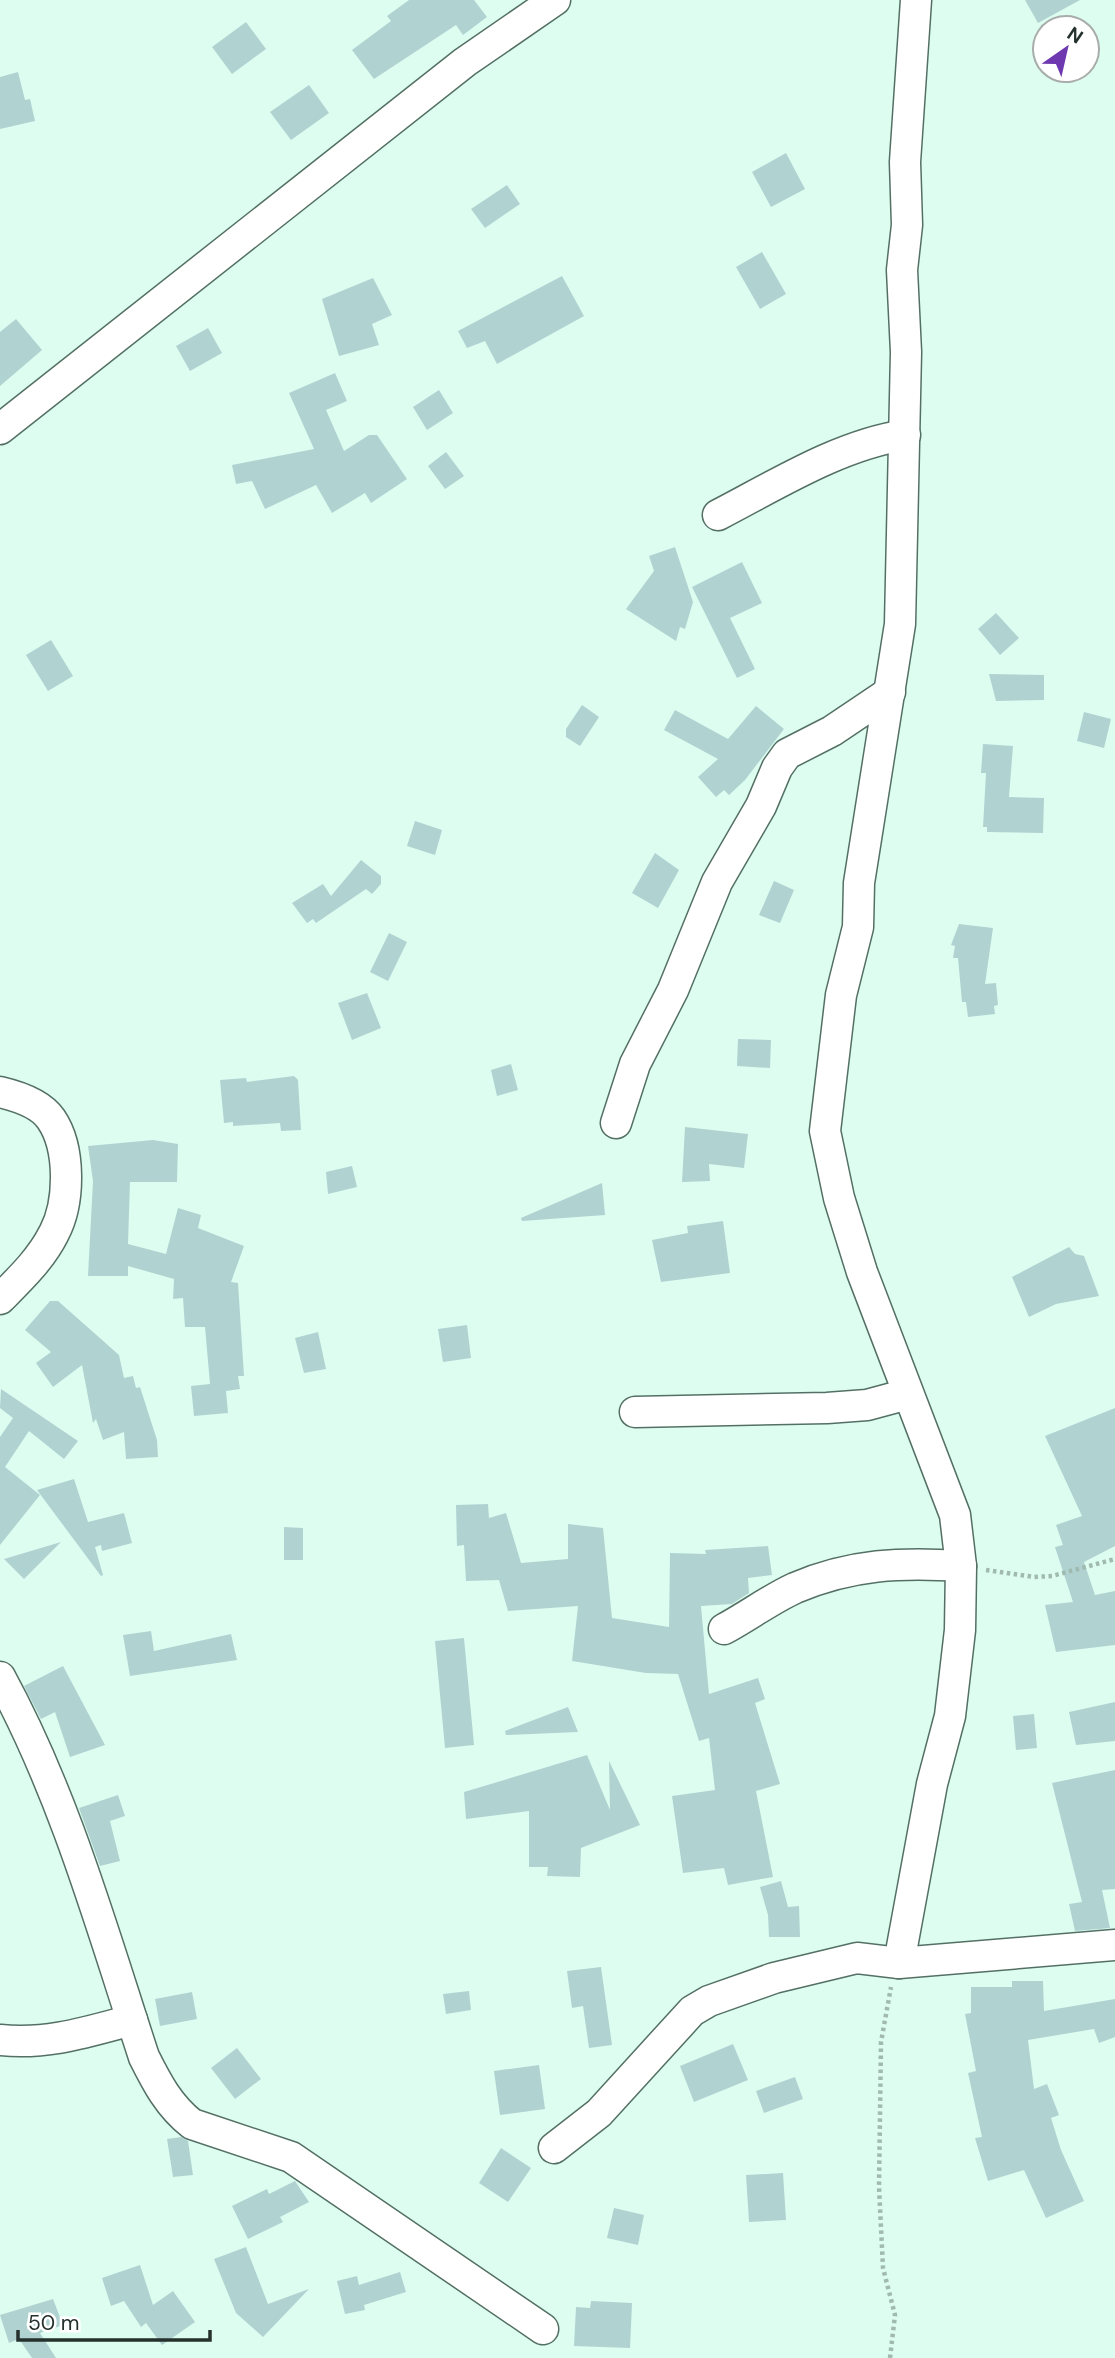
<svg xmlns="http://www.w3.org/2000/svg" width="1115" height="2358" viewBox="0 0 1115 2358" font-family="'DM Sans',sans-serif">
	<rect width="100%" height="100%" fill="#ddfdf0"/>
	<g fill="#b0d3d2">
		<path d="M409,0H474L487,17L463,35L456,25L374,79L352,50L391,21L387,16Z"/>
		<path d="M1025,0H1080L1038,23Z"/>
		<path d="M246,22L266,49L232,74L212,47Z"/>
		<path d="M18,72L25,100L30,99L35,121L0,129V77Z"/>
		<path d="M309,85L329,113L291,140L270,112Z"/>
		<path d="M786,153L805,189L771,207L752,172Z"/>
		<path d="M507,185L520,204L485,228L471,209Z"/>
		<path d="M762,252L786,294L760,309L736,267Z"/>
		<path d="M562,276L584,316L497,364L485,341L467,348L458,331Z"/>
		<path d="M373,278L392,315L372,324L379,345L339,356L322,299Z"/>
		<path d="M16,319L42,350L0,386V332Z"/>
		<path d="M208,328L222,353L190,371L176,346Z"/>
		<path d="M335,373L347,401L326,410L344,451L369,435H377L407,479L371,503L365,493L332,513L316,485L265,509L252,481L236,484L232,465L314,449L289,393Z"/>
		<path d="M439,390L453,413L427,430L413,407Z"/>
		<path d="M446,452L464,476L445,489L428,466Z"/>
		<path d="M675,547L693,602L685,629L680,627L676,641L626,609L654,571L649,556Z"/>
		<path d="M742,562L762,603L730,618L755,669L737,678L692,587Z"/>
		<path d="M996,613L1019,638L1000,655L978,629Z"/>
		<path d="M51,640L73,676L48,691L26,655Z"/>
		<path d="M989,674L1044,675V700L996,701Z"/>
		<path d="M582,705L599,717L580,746L566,737V729Z"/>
		<path d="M756,706L784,729L745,780L729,795L724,790L716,797L698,777L718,759L664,730L675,710L728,739Z"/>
		<path d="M1084,712L1111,719L1104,748L1077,741Z"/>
		<path d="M983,744L1013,746L1009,797L1044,798L1043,833L987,832V827H983L986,773H981Z"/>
		<path d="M415,821L442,830L435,855L407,846Z"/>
		<path d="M655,853L679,870L658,908L632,893Z"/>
		<path d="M361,860L381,876V884L372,894L366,889L316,923L313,919L307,923L292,903L323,884L331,896Z"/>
		<path d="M774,881L794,890L780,923L759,915Z"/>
		<path d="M959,924L993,928L985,984L996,983L998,1005L994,1006L995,1014L968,1017L966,1002H962L958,958H953L955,946L951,945Z"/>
		<path d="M389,933L407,942L388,981L370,972Z"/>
		<path d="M367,993L381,1028L352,1040L338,1003Z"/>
		<path d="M738,1039L771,1040L770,1068L737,1066Z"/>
		<path d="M511,1064L518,1090L497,1096L491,1070Z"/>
		<path d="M294,1076L298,1080L301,1130L281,1131L280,1123L233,1126V1122L224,1123L220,1080L246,1078L247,1082Z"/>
		<path d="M685,1127L748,1134L744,1168L709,1164L710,1181L682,1182Z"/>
		<path d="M153,1140L178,1144L177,1182H130L128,1244L166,1254L178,1208L201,1215L198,1228L244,1246L231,1282L238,1283L244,1376H238L240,1389L226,1391L228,1413L194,1416L191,1386L210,1384L205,1327H185L183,1298L173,1299L174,1279L128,1266V1276H88L93,1181L88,1146Z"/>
		<path d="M352,1166L357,1187L328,1194L326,1172Z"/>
		<path d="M602,1183L605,1215L522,1221L521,1218Z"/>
		<path d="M723,1221L730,1273L661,1282L652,1240L688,1233L687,1226Z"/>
		<path d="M1069,1247L1075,1254L1084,1256L1099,1296L1056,1304L1029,1317L1012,1277Z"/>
		<path d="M50,1301H58L119,1355L124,1378L133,1376L136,1388L140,1387L157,1440L158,1457L126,1459L124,1432L103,1440L96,1419L93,1423L82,1365L53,1387L36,1363L51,1352L25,1330Z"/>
		<path d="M467,1325L471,1358L443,1362L438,1329Z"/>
		<path d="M318,1332L326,1369L304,1373L295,1338Z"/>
		<path d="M1,1389L78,1441L64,1459L29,1431L5,1467L40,1495L0,1545V1437L13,1418L0,1408Z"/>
		<path d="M1115,1408V1546L1084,1562L1095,1595L1115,1591V1645L1056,1652L1045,1605L1073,1602L1055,1547L1063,1545L1056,1525L1082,1516L1045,1436Z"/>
		<path d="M74,1479L88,1522L124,1513L132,1543L102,1551L101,1545L95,1547L103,1575L101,1576L37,1490Z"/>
		<path d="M488,1504L489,1518L506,1513L521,1563L568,1559V1524L603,1528L612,1618L669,1627L670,1553L706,1554L705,1550L768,1546L772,1575L748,1578L749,1593L732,1604L701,1606L709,1694L758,1678L765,1699L755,1703L780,1784L756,1791L773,1877L728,1885L724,1868L683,1873L672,1796L715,1790L709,1738L699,1741L678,1674L646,1673L572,1661L578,1606L508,1611L499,1580L466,1581L464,1545L457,1546L456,1505Z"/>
		<path d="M284,1527L303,1528V1560H284Z"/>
		<path d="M61,1542L24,1579L4,1559Z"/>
		<path d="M151,1631L154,1651L231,1634L237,1660L130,1676L123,1635Z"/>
		<path d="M464,1638L474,1745L445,1748L435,1641Z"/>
		<path d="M63,1666L105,1745L70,1757L55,1712L41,1719L24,1686Z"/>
		<path d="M1115,1702V1741L1076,1745L1069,1712Z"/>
		<path d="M568,1707L578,1732L506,1735L505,1731Z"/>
		<path d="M1034,1714L1037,1748L1016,1750L1013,1716Z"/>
		<path d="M587,1755L610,1810L609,1761L640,1825L581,1848L580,1877L547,1876L548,1867H529V1811L466,1819L464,1792Z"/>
		<path d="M1115,1770V1889L1102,1890L1110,1928L1075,1931L1069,1904L1082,1902L1052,1783Z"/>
		<path d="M118,1795L125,1816L110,1821L120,1861L100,1866L79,1808Z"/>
		<path d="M781,1881L788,1907L799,1906L800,1937H769L768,1915L760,1887Z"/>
		<path d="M601,1967L612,2045L589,2048L583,2006L572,2008L567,1971Z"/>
		<path d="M1012,1981H1043L1044,2011L1115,1999V2037L1099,2043L1094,2029L1028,2040L1034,2089L1047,2084L1059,2115L1051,2118L1061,2150L1084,2201L1046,2218L1024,2170L988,2181L975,2138L982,2137L968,2073L976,2071L965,2014L971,2013V1987H1012Z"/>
		<path d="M469,1991L471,2010L446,2014L443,1994Z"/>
		<path d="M192,1992L197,2019L160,2026L155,1999Z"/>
		<path d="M733,2044L748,2080L694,2102L680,2066Z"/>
		<path d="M237,2048L261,2079L235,2099L211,2068Z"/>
		<path d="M539,2065L545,2109L500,2115L494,2071Z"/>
		<path d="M795,2077L803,2099L764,2113L756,2091Z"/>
		<path d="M181,2137L188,2141L193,2175L173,2177L167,2139Z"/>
		<path d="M501,2148L531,2168L508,2202L479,2183Z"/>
		<path d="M783,2173L786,2220L749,2222L746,2175Z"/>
		<path d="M295,2181L309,2202L280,2217L283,2222L248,2239L232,2206L267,2189L269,2194Z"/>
		<path d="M614,2208L644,2215L638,2245L607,2238Z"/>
		<path d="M246,2247L268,2304L309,2289L263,2337L236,2313L214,2259Z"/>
		<path d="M140,2265L153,2305L173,2291L195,2322L162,2345L146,2323L141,2327L124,2301L111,2306L102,2278Z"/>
		<path d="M400,2272L406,2292L364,2305L365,2310L345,2314L337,2281L357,2276L359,2285Z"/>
		<path d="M53,2299L63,2325L40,2333L56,2358H32L19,2339L9,2343L0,2315Z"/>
		<path d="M591,2301L632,2303L630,2348L574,2346L576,2307L590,2308Z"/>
	</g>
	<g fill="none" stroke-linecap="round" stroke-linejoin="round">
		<g stroke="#547065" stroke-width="33">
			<g id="street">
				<path d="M0,429L465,62L555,0"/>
				<path d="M718,515C776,485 839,445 905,435"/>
				<path d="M0,1092C17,1096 41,1104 51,1119C71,1148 70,1203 54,1233C41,1259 20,1279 0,1299"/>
				<path d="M616,1123L635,1064L673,990L717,882L761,806L777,768L787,754L832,731L890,692"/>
				<path d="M635,1412L827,1408L867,1405L908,1394"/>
				<path d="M724,1629C748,1616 771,1599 795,1588C851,1564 902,1562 961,1566"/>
				<path d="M0,1677C65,1796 102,1929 144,2057C157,2083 169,2106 192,2124L291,2157L543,2329"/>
				<path d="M899,1963L932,1784L950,1716L960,1630L961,1566L955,1515L862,1272L839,1198L825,1131L841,995L858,927L859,883L900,624L906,352L902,270L907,225L905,162L916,0"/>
				<path d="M0,2040C47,2045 87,2032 132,2020"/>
				<path d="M554,2148L599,2113L692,2011L709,2001L774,1978L857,1958L899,1963L1115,1945"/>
			</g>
		</g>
		<g stroke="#a1bab0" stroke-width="4.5" stroke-dasharray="3.5 3.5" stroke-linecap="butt">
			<path d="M986,1570L1034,1577L1052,1576L1115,1559"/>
			<path d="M890,2358L895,2315L883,2268L879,2187L881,2042L891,1987"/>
		</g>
		<use href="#street" stroke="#fff" stroke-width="30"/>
	</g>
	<g transform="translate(1066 49) rotate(34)"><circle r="33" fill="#ffffff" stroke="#a8adab" stroke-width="2"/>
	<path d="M0-5L12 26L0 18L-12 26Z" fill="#6e39b0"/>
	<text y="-10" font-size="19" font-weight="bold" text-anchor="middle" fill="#25312d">N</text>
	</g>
	<path d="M18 2330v10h192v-10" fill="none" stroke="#25312d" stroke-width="3.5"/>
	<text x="28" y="2330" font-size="21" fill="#25312d" stroke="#ffffff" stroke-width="5" paint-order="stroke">50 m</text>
</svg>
